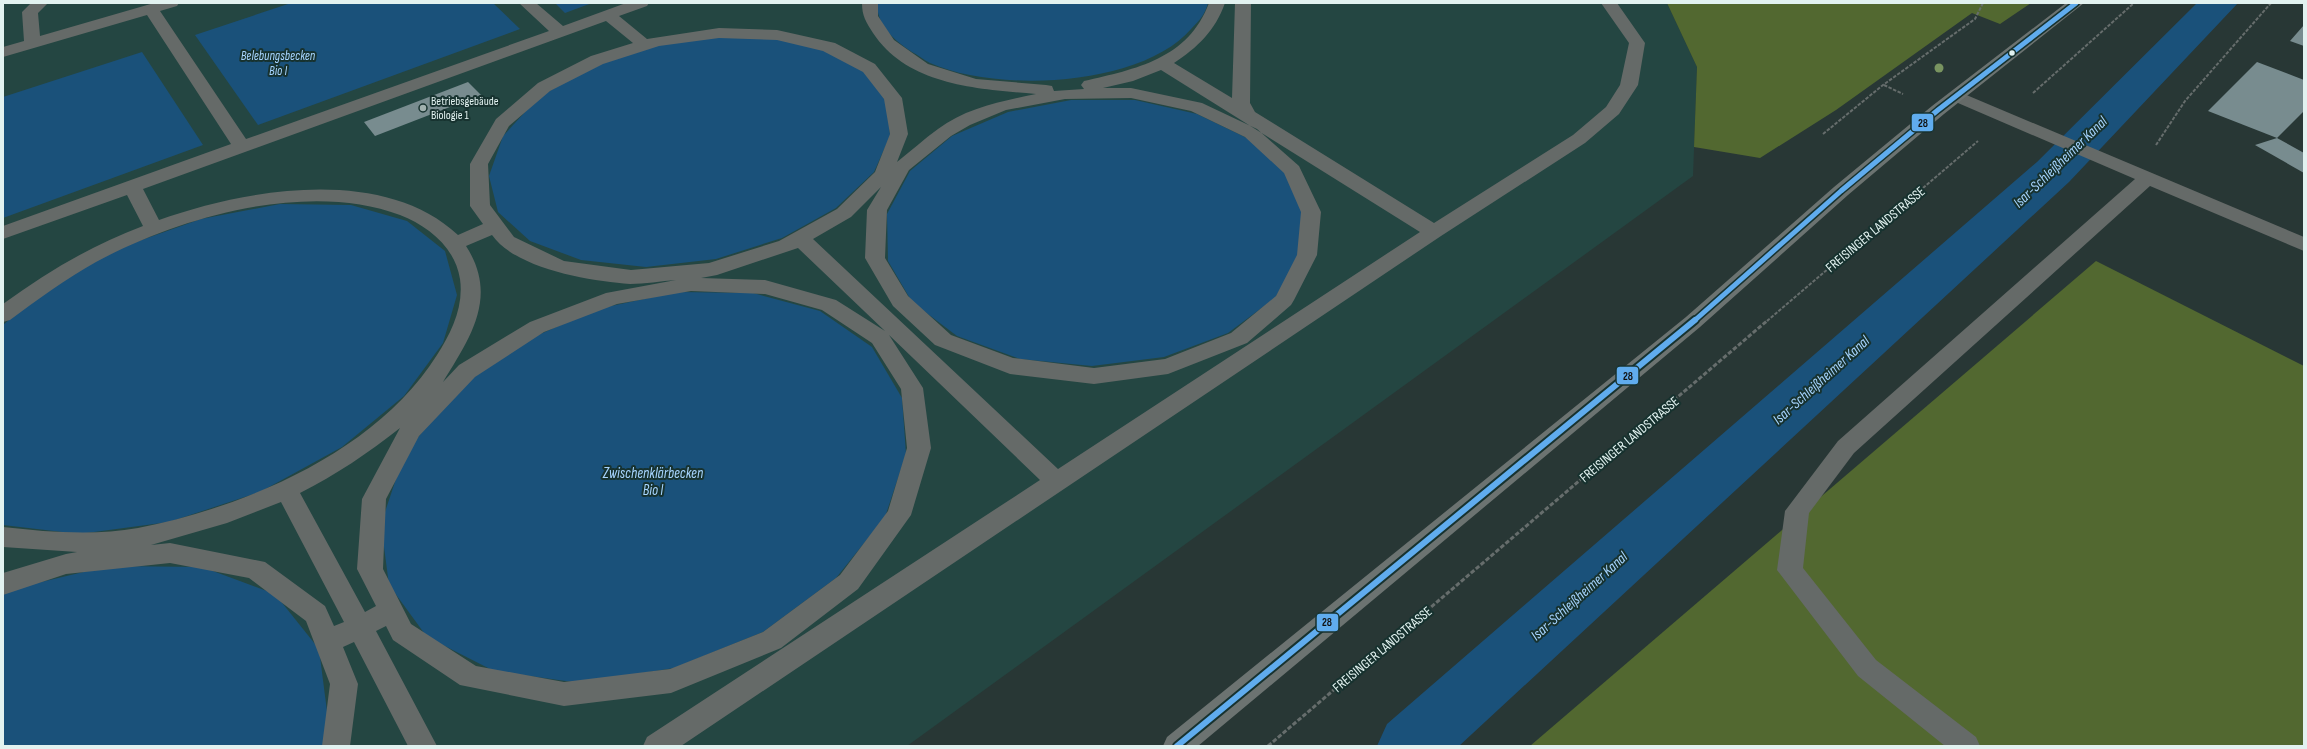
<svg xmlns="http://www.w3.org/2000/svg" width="2307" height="749" viewBox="0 0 2307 749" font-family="'Sofia Sans Condensed',sans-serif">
	<rect width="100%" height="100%" fill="#283735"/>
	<path fill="#244642" d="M3,3H1667L1697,67L1693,176L907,746H3Z"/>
	<g fill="#526830">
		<path d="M1667,3H2031L2000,24L1972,13L1836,110L1760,158L1694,147L1697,67Z"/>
		<path d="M2096,261L2304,366V746H1530Z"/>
	</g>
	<g fill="#1a517a">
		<path d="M291,3H493L520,29L258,125L195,35Z"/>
		<path d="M555,3H592L565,13Z"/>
		<path d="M877,3H1208C1205,14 1200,20 1192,28C1142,87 997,93 930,63C924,60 918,55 912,52C894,40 877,26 877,3Z"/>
		<path d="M710,36H771L824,48L865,70L888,101L890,136L874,172L836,208L782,238L716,259L646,267L581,260L530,241L498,212L489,176L503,136L538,98L588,68L647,46Z"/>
		<path d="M142,52L203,145L3,218V97Z"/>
		<path d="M1071,100H1135L1197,114L1249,139L1286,174L1303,214L1300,256L1275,298L1228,333L1164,357L1092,366L1020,359L957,336L912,302L888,261L887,214L910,171L952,136L1008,112Z"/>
		<path d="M280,204L351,205L407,221L445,251L457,295L443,343L404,396L342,447L260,492L169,522L79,534L3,525V325L43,291L119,248L201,219Z"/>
		<path d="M677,292L753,293L820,311L872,347L902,398L906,454L885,517L836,578L763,632L674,668L580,683L494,671L427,637L389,585L381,524L404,455L453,393L520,343L597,309Z"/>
		<path d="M109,566L202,567L275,594L319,649L329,727L323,746H3V591Z"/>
	</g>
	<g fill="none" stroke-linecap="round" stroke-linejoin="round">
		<path fill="#1a517a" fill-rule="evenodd" d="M2197,3H2238L2069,182L1459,746H1377L1387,724L2037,162Z"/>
	</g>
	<g fill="#788c8f">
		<path d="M2304,25V46L2290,41Z"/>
		<path d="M2257,62L2304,80V111L2277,138L2208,111Z"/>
		<path d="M468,82L481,95L375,136L364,122Z"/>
		<path d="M2277,138L2304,153V173L2255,145Z"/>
	</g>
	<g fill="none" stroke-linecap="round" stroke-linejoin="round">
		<g stroke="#666d6c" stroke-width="2" stroke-dasharray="3.5 1.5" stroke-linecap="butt">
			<path d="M1884,85L1903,94"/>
			<path d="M2033,93L2134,3"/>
			<path d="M1823,134L1883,85L1975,19L1983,3"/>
			<path d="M2156,145L2185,101L2271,3"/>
			<path d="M1767,321L1978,141"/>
		</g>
		<path stroke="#666d6c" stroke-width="3" stroke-dasharray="4.5 2" stroke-linecap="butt" d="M1268,746L1768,320"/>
		<g fill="#656a68" fill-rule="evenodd">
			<path d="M31,3H48L38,13L40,36L154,3H179L177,6L160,11L246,139L549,31L519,3H536L563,26L626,3H649L647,6L619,16L647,39L719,28L777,30L835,43L875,64L902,98L908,134L897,162C911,151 924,139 938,129C966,108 1002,101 1036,94C979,89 908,86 873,33C866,22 862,16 862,3H878V16L894,40L928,64L976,79L1046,85L1052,86L1054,91L1084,89L1081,85L1084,81C1136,69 1188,59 1209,3H1225C1215,31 1198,47 1174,63L1232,98L1235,3H1251L1250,103L1255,112L1434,223L1573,135L1606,107L1620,85L1629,43L1601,3H1617L1645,43L1638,85L1619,114L1585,143L1441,236L681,746H643L647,737L1040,480L889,335L923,388L931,448L911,515L858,589L781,648L671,693L564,706L460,685L393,640L386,626L376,631L437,746H408L354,642L343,647L358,684L350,746H322L330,684L306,621L249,578L170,563L66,574L3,595V573L66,554L77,552L3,547V527C48,532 94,536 138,528C246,507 377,451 437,355C451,333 464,307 460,279C455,247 428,226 400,215C308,180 179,217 96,262C66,279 38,299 10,320L3,322V304C47,272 92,245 143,226L127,195L3,239V226L231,144L147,15L3,57V47L24,41L22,12ZM606,21L633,43L591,56L538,83L496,119L470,164V206L483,224L458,235C383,165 246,189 159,220L143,189ZM719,38L777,40L823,51L863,72L884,99L890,134L875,172L837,209L779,241L709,263L631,270L564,261L514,237L490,205L488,164L509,126L550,91L603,64L659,46ZM1161,70L1420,232L1058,469L813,239L851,217L881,187L867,210L865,258L893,306L935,345L1010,374L1094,384L1168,374L1247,343L1291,305L1294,300L1317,255L1321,212L1299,166L1257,129L1202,103L1131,88H1103L1133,81ZM1131,98L1191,111L1245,137L1284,173L1301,212L1297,255L1276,296L1231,333L1165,359L1094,368L1013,358L951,335L908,296L885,258L887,210L909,170L951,136L970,125L1006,110L1065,99ZM492,235C516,269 590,281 630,284C645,284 661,281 676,280L606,293L530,322L459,365L443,382C470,338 499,297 466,246ZM798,248L885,331L836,300L765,280L701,278L717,275ZM691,291L765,294L822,310L872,343L901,389L907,448L888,511L840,575L763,632L670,669L564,682L476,666L411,624L383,569L386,499L419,436L475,377L544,332L617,304ZM400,428L362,499L357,569L376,606L365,612L300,493C336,475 368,453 400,428ZM281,502L344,622L334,626L325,606L265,562L170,543L151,545L227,523Z"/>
			<path d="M1957,91L2304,237V251L2150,186L1854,453L1809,513L1803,568L1876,660L1976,737L1980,746H1945L1858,676L1777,570L1785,511L1838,441L2135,179L1951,100L1948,96L1951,92Z"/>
		</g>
		<path fill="#6c7371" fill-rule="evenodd" d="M2066,3H2084L1944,114L1848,195L1700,327L1198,746H1163L1167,737L1686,317L1834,187L1932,106Z"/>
		<g stroke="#17322f" stroke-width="8">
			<path id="bus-1-far1" d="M1694,321L1841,191L1938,110L2076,3"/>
		</g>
		<g stroke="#17322f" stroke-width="10">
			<path id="bus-1" d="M1177,746L1695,320"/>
		</g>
		<use href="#bus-1-far1" stroke="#60acee" stroke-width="5"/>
		<use href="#bus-1" stroke="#60acee" stroke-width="6"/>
	</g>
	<circle fill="#799460" cx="1939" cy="68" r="4.5"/>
	<circle fill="#e2f2f0" stroke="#17322f" stroke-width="1.5" cx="2012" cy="53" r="3.5"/>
	<circle fill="#a1b1af" stroke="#17322f" stroke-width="1.5" cx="423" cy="108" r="4"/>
	<g text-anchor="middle" stroke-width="4" stroke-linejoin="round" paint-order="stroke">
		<g font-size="12" fill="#e2f2f0" stroke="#17322f" text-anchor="start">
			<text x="431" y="105">Betriebsgebäude<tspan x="431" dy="14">Biologie 1</tspan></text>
		</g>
		<g font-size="13" font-style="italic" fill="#a7d5ff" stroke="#17322f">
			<text x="278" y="60">Belebungsbecken<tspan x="278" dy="15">Bio I</tspan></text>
		</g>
		<g font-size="14" fill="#e2f2f0" stroke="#17322f">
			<text transform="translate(1875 229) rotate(-40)" y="5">FREISINGER LANDSTRASSE</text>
			<text transform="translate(1629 439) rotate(-40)" y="5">FREISINGER LANDSTRASSE</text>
			<text transform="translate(1382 649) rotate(-40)" y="5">FREISINGER LANDSTRASSE</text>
		</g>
		<g font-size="15" font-style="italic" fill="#a7d5ff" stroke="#17322f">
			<text transform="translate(2060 162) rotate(-44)" y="5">Isar-Schleißheimer Kanal</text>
			<text transform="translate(1821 380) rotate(-42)" y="5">Isar-Schleißheimer Kanal</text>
			<text x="653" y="478">Zwischenklärbecken<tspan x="653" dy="17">Bio I</tspan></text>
			<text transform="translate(1579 596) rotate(-42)" y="5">Isar-Schleißheimer Kanal</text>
		</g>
	</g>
	<g stroke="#17322f" stroke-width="1.5">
		<rect x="1911" y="113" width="23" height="19" rx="4" fill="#60acee"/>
		<rect x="1616" y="366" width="23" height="19" rx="4" fill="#60acee"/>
		<rect x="1316" y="613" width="23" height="19" rx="4" fill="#60acee"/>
	</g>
	<g font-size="11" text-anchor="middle" font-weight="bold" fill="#111">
		<text x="1923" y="127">28</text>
		<text x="1628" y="380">28</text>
		<text x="1327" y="626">28</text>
	</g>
	<rect width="2307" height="749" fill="none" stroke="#e2f2f0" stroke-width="8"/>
</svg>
